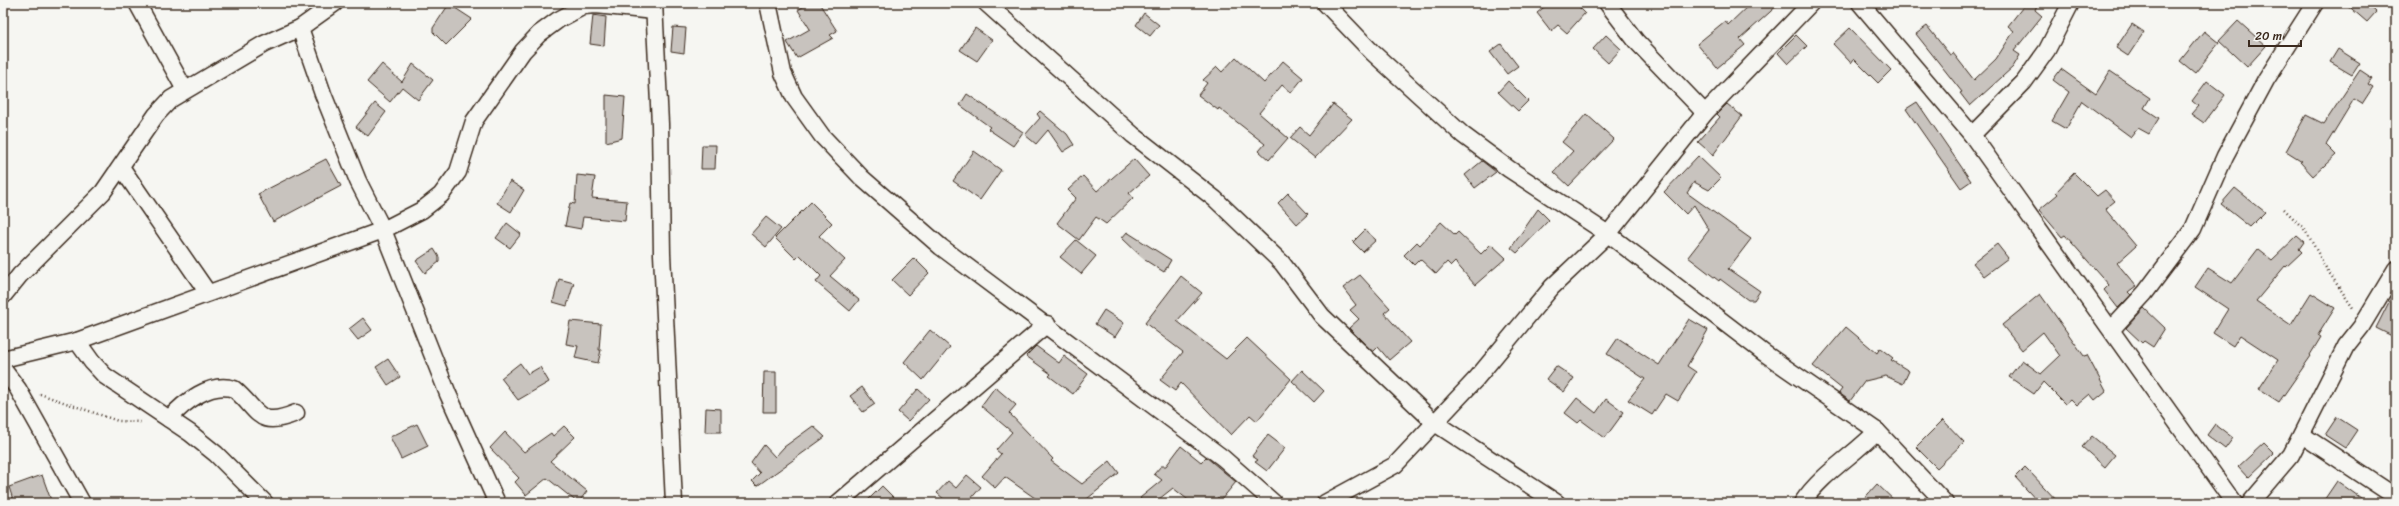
<svg xmlns="http://www.w3.org/2000/svg" width="2399" height="506" viewBox="0 0 2399 506" font-family="Sriracha,sans-serif">
	<rect width="100%" height="100%" fill="#f6f6f2"/>
	<filter id="ink" filterUnits="userSpaceOnUse"><feTurbulence type="fractalNoise" baseFrequency=".025" numOctaves="2"/><feDisplacementMap in="SourceGraphic" scale="8" xChannelSelector="R" yChannelSelector="G"/><feConvolveMatrix kernelMatrix="1 2 1 2 8 2 1 2 1" color-interpolation-filters="sRGB"/></filter>
	<g filter="url(#ink)">
		<g fill="#c8c3be" stroke="#3b2a1e">
			<path d="M809,3H819L837,31L830,35L833,38L797,58L787,42L810,29L798,10Z"/>
			<path d="M1549,3H1575L1585,13L1567,33L1558,25L1551,31L1537,13Z"/>
			<path d="M1751,3H1780L1740,39L1745,45L1717,68L1697,44L1725,21L1728,25Z"/>
			<path d="M2026,3H2038L2035,10L2042,16L2014,51L2020,55L2013,67L1970,106L1960,93L1962,92L1916,34L1927,26L1950,55L1953,53L1974,80L1996,59L2014,31L2008,26Z"/>
			<path d="M2345,3H2366L2376,12L2367,22Z"/>
			<path d="M449,4L472,19L446,45L433,32V28Z"/>
			<path d="M1144,13L1159,25L1150,36L1136,25Z"/>
			<path d="M593,15L606,17L604,46L590,44Z"/>
			<path d="M2238,21L2266,46L2247,67L2219,41Z"/>
			<path d="M2132,24L2144,32L2128,56L2116,48Z"/>
			<path d="M673,27L686,28L684,53L671,51Z"/>
			<path d="M975,28L992,40L977,61L960,50Z"/>
			<path d="M1850,28L1891,70L1878,83L1854,59L1851,63L1833,44Z"/>
			<path d="M2204,31L2219,43L2195,73L2180,61Z"/>
			<path d="M1606,35L1621,49L1608,63L1593,49Z"/>
			<path d="M1796,35L1807,46L1788,64L1778,53Z"/>
			<path d="M1501,44L1518,66L1507,74L1490,52Z"/>
			<path d="M2338,49L2360,63L2352,75L2330,62Z"/>
			<path d="M1236,57L1264,83L1283,61L1303,78L1291,93L1282,85L1259,113L1288,138L1269,160L1259,151L1265,144L1219,108L1218,110L1198,95L1207,83L1203,80L1217,67L1222,72Z"/>
			<path d="M382,64L402,82L413,64L433,80L418,100L402,87L390,102L367,82Z"/>
			<path d="M2061,69L2096,94L2110,71L2150,98L2144,108L2159,118L2149,134L2138,128L2131,137L2082,101L2066,129L2052,121L2069,92L2053,80Z"/>
			<path d="M2360,70L2372,78L2368,84L2373,87L2362,104L2354,99L2326,145L2336,155L2313,176L2300,162L2302,161L2286,151L2306,115L2324,124Z"/>
			<path d="M1508,81L1528,101L1518,111L1498,92Z"/>
			<path d="M2207,81L2225,95L2204,123L2191,114L2198,106L2192,101Z"/>
			<path d="M967,94L1023,132L1013,146L988,129L990,127L960,105Z"/>
			<path d="M606,95L625,97L622,138L606,142Z"/>
			<path d="M1917,102L1971,181L1961,188L1906,109Z"/>
			<path d="M375,103L386,112L368,136L356,127Z"/>
			<path d="M1333,104L1352,119L1315,158L1290,138L1300,127L1309,135Z"/>
			<path d="M1727,104L1742,116L1713,155L1698,142L1720,117L1717,114Z"/>
			<path d="M1040,111L1067,134L1074,145L1063,152L1048,130L1036,144L1025,135L1040,118L1037,114Z"/>
			<path d="M1586,114L1614,139L1569,186L1554,172L1573,151L1562,142Z"/>
			<path d="M702,145H716L715,169H701Z"/>
			<path d="M974,151L1001,170L980,200L953,181Z"/>
			<path d="M1698,156L1721,178L1709,190L1694,182L1687,193L1751,239L1728,269L1760,291L1754,300H1748L1720,279L1719,281L1688,257L1709,230L1694,205L1686,214L1664,192Z"/>
			<path d="M326,159L341,186L273,222L258,194Z"/>
			<path d="M1134,159L1149,176L1129,193L1133,198L1106,224L1096,217L1079,240L1057,223L1076,198L1068,190L1083,176L1097,191Z"/>
			<path d="M1482,161L1496,172L1475,188L1465,175Z"/>
			<path d="M2074,173L2097,196L2105,190L2115,201L2105,209L2136,246L2117,263L2136,286L2128,292L2131,295L2118,308L2104,290L2109,285L2065,235L2062,237L2039,210L2058,194L2056,192Z"/>
			<path d="M577,175L595,177L592,198L627,201L625,221L583,217L581,229L565,226L570,203L575,204Z"/>
			<path d="M510,181L524,190L511,212L497,203Z"/>
			<path d="M2235,188L2265,212L2250,227L2221,204Z"/>
			<path d="M1288,193L1308,214L1297,224L1278,203Z"/>
			<path d="M811,202L832,223L819,236L845,260L830,276L859,300L850,311L816,282L821,276L800,255L796,259L775,238Z"/>
			<path d="M1538,209L1549,220L1517,253L1511,248Z"/>
			<path d="M766,217L781,229L766,247L751,234Z"/>
			<path d="M1441,222L1455,235L1458,232L1481,254L1491,244L1506,258L1475,285L1455,262L1451,266L1447,262L1436,274L1420,259L1414,265L1404,255L1417,242L1420,245Z"/>
			<path d="M507,223L521,234L510,248L496,238Z"/>
			<path d="M1365,230L1376,240L1363,252L1353,242Z"/>
			<path d="M1127,232L1171,260L1164,272L1145,260L1122,238Z"/>
			<path d="M2297,236L2304,242L2299,249L2302,252L2286,267L2285,266L2256,301L2291,325L2311,293L2335,308L2318,335L2321,337L2310,355L2311,356L2279,402L2259,389L2278,360L2240,335L2233,346L2213,333L2228,309L2195,287L2208,268L2232,283L2258,249L2272,260Z"/>
			<path d="M1076,240L1096,256L1081,274L1060,257Z"/>
			<path d="M1997,244L2008,258L1984,276L1973,263Z"/>
			<path d="M434,249L439,257V262L425,273L416,261Z"/>
			<path d="M914,258L929,273L908,295L892,280Z"/>
			<path d="M1360,275L1390,308L1384,313L1410,342L1389,360L1378,347L1373,352L1349,328L1359,319L1350,310L1356,305L1343,288Z"/>
			<path d="M1181,276L1202,293L1177,321L1226,359L1247,338L1291,379L1257,421L1250,415L1231,435L1181,383L1175,391L1160,380L1183,352L1145,323Z"/>
			<path d="M559,279L574,283L567,306L553,302Z"/>
			<path d="M2396,288V338L2376,328Z"/>
			<path d="M2040,294L2084,356L2087,355L2106,391L2095,400L2090,394L2077,405L2071,399L2065,404L2043,382L2034,394L2009,377L2022,360L2041,374L2060,356L2043,332L2022,350L2002,325Z"/>
			<path d="M2144,308L2165,328L2153,347L2144,341L2142,343L2126,328Z"/>
			<path d="M1104,310L1124,323L1115,337L1095,324Z"/>
			<path d="M363,318L372,330L358,340L349,329Z"/>
			<path d="M1689,319L1708,330L1687,366L1696,372L1678,401L1666,394L1652,415L1628,400L1645,379L1607,354L1618,338L1659,365Z"/>
			<path d="M570,321L601,324L599,350H601L598,363L575,358L578,346L566,344Z"/>
			<path d="M1846,327L1877,353L1880,348L1893,358L1891,360L1909,371L1903,384L1886,376L1865,381L1850,401L1839,393L1842,389L1813,366Z"/>
			<path d="M930,330L950,347L923,380L904,362Z"/>
			<path d="M1036,346L1059,363L1064,356L1088,374L1073,394L1049,376L1051,374L1026,356Z"/>
			<path d="M388,359L400,377L388,385L376,367Z"/>
			<path d="M520,363L528,374L540,367L549,382L518,400L501,378Z"/>
			<path d="M1556,366L1574,378L1564,392L1546,379Z"/>
			<path d="M1302,370L1324,391L1314,402L1292,381Z"/>
			<path d="M764,372H776V412H763Z"/>
			<path d="M862,387L875,404L863,412L850,396Z"/>
			<path d="M995,387L1016,405L1009,413L1053,459L1051,461L1082,484L1110,461L1119,473L1082,503H1042L1005,477L995,488L982,476L1001,454L996,450L1012,432L981,406Z"/>
			<path d="M918,389L929,399L908,421L898,412Z"/>
			<path d="M1577,398L1596,413L1606,399L1624,412L1605,438L1581,420L1578,423L1565,413Z"/>
			<path d="M706,408L721,409V432H705Z"/>
			<path d="M2337,417L2357,430L2345,448L2325,435Z"/>
			<path d="M1943,420L1964,442L1937,468L1916,447Z"/>
			<path d="M417,424L428,446L401,459L390,437Z"/>
			<path d="M2215,424L2233,438L2225,449L2207,435Z"/>
			<path d="M564,426L575,437L550,461L587,491L578,503L547,478L526,495L515,482L519,478L490,448L505,432L524,452L551,433L553,436Z"/>
			<path d="M813,426L825,437L757,486L752,481L760,473L751,463L764,445L775,457L784,447Z"/>
			<path d="M1268,435L1285,448L1267,471L1255,462L1258,460L1252,456Z"/>
			<path d="M2092,436L2115,455L2105,467L2082,447Z"/>
			<path d="M2264,443L2274,453L2248,478L2238,467Z"/>
			<path d="M1181,446L1201,462L1206,457L1236,482L1221,500L1218,497L1213,503H1192L1173,488L1154,503H1144L1140,498L1162,480L1154,474L1161,466H1166Z"/>
			<path d="M2025,467L2030,472L2059,503H2039L2015,477Z"/>
			<path d="M42,475L52,503H14L9,487Z"/>
			<path d="M967,475L981,487L969,501L971,503H944L946,501L937,493L948,481L956,488Z"/>
			<path d="M2337,481L2368,503H2322Z"/>
			<path d="M1877,484L1897,503H1860Z"/>
			<path d="M882,486L899,503H865Z"/>
		</g>
		<g fill="none" stroke-linecap="round" stroke-linejoin="round">
			<g stroke="#3b2a1e" stroke-width="19">
				<g id="street">
					<path d="M137,3L185,90"/>
					<path d="M654,3L660,124L662,254L674,503"/>
					<path d="M768,3L783,73L794,97L822,136L862,178L941,247L1223,458L1274,503"/>
					<path d="M986,3L1133,135L1215,199L1282,263L1322,316L1435,423L1557,503"/>
					<path d="M1325,3L1372,52L1463,135L1509,169L1608,234L1764,353L1877,431L1945,503"/>
					<path d="M1607,3L1636,41L1705,113"/>
					<path d="M1860,3L1972,135L2234,503"/>
					<path d="M300,28L323,94L358,181L383,230L448,394L497,503"/>
					<path d="M1972,135L2024,82L2047,50L2071,3"/>
					<path d="M121,167L208,293"/>
					<path d="M3,296L20,275L103,192L156,115L171,99L264,44L300,28L335,3"/>
					<path d="M2112,329L2145,293L2193,229L2225,156L2266,80L2315,3"/>
					<path d="M77,341L92,362L105,376L190,433L216,454L265,503"/>
					<path d="M3,359L77,341L383,230L422,210L441,195L458,172L474,121L523,51L539,34L558,20L584,6L596,5L654,11"/>
					<path d="M3,369L18,389L82,503"/>
					<path d="M169,419C184,402 211,381 234,389C260,411 257,429 296,413"/>
					<path d="M2302,435L2396,497"/>
					<path d="M838,503L1047,324"/>
					<path d="M1325,503L1395,465L1476,379L1552,287L1608,234L1705,113L1811,3"/>
					<path d="M1802,503C1821,474 1853,456 1877,431"/>
					<path d="M2250,503L2291,455L2346,346L2361,327L2396,269"/>
				</g>
			</g>
			<g stroke="#3b2a1e" stroke-width="2.5" stroke-dasharray="1 3" stroke-linecap="butt">
				<path d="M2284,209L2306,231L2326,268L2353,308"/>
				<path d="M40,394L118,421L142,422"/>
			</g>
			<use href="#street" stroke="#f6f6f2" stroke-width="16"/>
		</g>
	</g>
	<rect width="2399" height="506" fill="none" stroke="#f6f6f2" stroke-width="16"/>
	<rect x="8" y="8" width="2383" height="490" fill="none" stroke="#3b2a1e" stroke-width="1.5" filter="url(#ink)"/>
	<path d="M2249 40v6h52v-6" fill="none" stroke="#3b2a1e" stroke-width="2"/>
	<text x="2255" y="40" font-size="12" fill="#3b2a1e" stroke="#f6f6f2" stroke-width="3" paint-order="stroke">20 m</text>
</svg>
